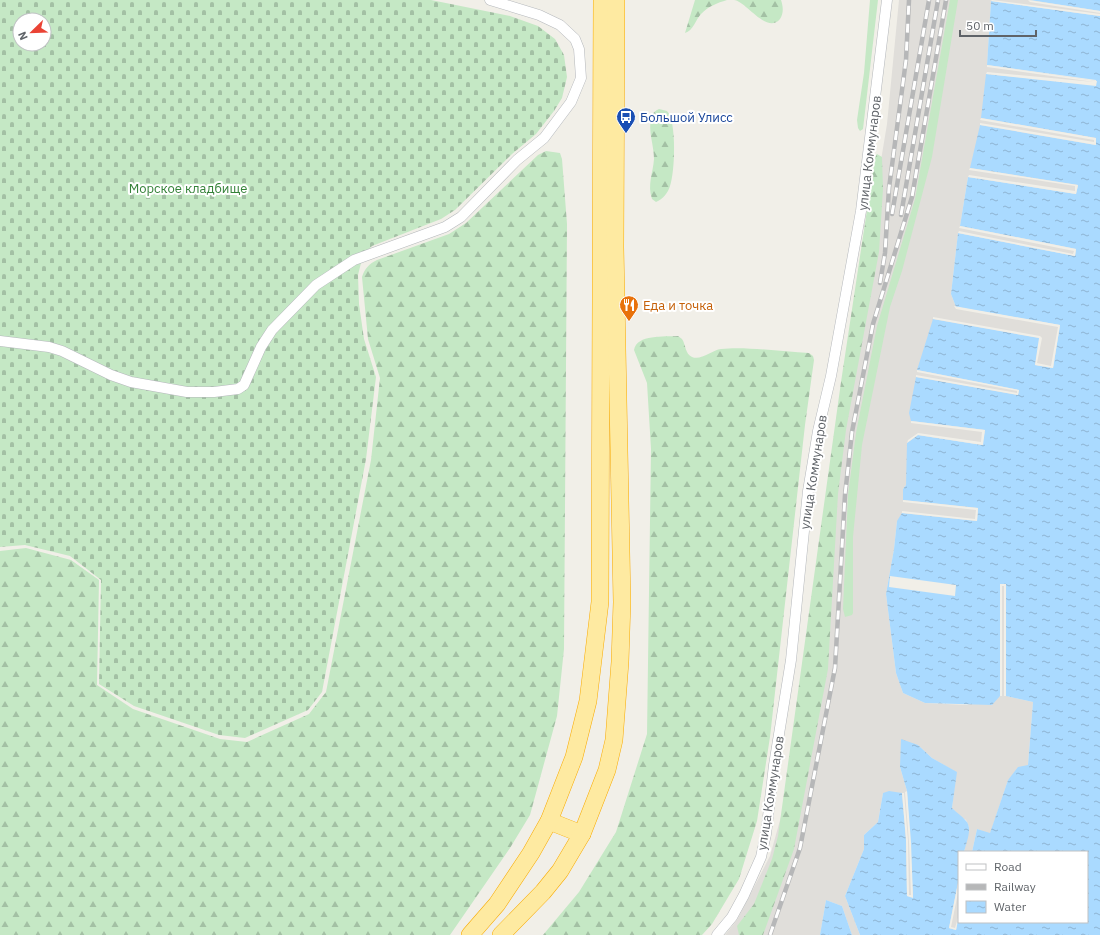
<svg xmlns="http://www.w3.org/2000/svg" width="1100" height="935" viewBox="0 0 1100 935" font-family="'IBM Plex Sans',sans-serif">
	<defs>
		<pattern id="forest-firs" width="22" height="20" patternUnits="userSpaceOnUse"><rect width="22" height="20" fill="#c5e8c5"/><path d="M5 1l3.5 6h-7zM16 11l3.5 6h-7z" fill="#a3c0a4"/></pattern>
		<pattern id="cemetery-stones" width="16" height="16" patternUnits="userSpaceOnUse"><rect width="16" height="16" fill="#c5e8c5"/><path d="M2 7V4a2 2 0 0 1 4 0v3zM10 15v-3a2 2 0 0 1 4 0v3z" fill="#a3c0a4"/></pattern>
		<pattern id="water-ripples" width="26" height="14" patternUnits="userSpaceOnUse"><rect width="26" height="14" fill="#aadaff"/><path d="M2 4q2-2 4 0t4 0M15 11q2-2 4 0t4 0" fill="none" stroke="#8eb4d2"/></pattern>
	</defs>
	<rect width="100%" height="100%" fill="#f1efe8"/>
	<g fill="#e0deda">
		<path d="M899,0H1030L1100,11V16L991,1L987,65L1097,81L1096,145L980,126L977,142L1078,185L1076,194L968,177L960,226L1076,249L1075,256L958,233L951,294L956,307L1060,325L1053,368L1035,365L918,370L1019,390L1018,395L912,421L985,430L983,445L918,435L906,485L903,489L978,508L977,521H897L894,549L886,594L896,673L903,693L925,703L967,705L1000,696V584H1006V696L1033,702L1028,765L1008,780L990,834L977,829L972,852H964L969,827L966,820L959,816L952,808L956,772L932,758L918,745L900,767L907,791L913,898L907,896L883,793L878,822L864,835V849L845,896L860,935H852L842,906L826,900L820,935H725L737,920L770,856L796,763L834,445L887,124Z"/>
		<path d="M959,878V916L956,930L949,928Z"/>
	</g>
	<g fill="#c5e8c5">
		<path d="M870,0H878L863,129L860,131L858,128L857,120L864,73Z"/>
		<path d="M950,0H958L932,157L902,271L890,307L862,445L853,537V613L852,615L845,617L843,609L848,495L856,433L877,326L915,199Z"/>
	</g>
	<g fill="url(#forest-firs)">
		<path d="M695,0H727C717,3 709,6 701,14C696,19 693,31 685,33Z"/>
		<path d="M734,0H781C783,6 784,13 780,19C767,35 746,1 734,0Z"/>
		<path d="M659,109L667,111C677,121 675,173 670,186C668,193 663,199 656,202L652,199C647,185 653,173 654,159C654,145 648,132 651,118C652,113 655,111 659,109Z"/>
		<path d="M546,151L560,153L562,159L567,224L564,649L557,716L530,815L510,848L450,935H0V551L26,548L71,560L99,580L97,685L133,709L220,739L247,742L309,714L326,692L371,460L380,378L368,339L362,277C365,268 369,264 377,260L449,234L466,223L538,155Z"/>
		<path d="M877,154L882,157L883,189L879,252L846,430L838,494L828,669L794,849L763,935H739L737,926L754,904L772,859L778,836L841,382L875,157Z"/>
		<path d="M678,336L682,339C686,345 685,354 692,357C701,361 712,350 721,349C746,346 782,352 809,353L813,356L814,360L805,425L770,737L757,821L739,879L712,924L702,935H543L579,892L616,832L647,734L651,449L647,383L634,350C637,334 664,337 678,336Z"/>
	</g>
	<path fill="url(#cemetery-stones)" fill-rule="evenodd" d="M0,0H431L510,16L538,26L555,39L564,55L567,77L562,98L554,111L536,134L512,154L455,210L441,219L372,246L363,255L358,275L359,304L364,339L376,377L366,459L322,692L308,710L245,738L219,735L134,706L99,684L101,580L70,556L25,545L0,547ZM20,20H44V44H20Z"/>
	<g fill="url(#water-ripples)">
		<path d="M1030,0H1100V11Z"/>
		<path d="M991,1L1100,16V935H860L845,896L864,849V835L878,822L883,793L889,791L902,793L906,840L907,896L913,897L907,791L900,767L901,739L918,745L932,758L957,772L952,808C957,813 962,816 966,821C973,828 966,843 964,852H959V878L949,928L956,930L959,916V922H1087V852H972L977,829L990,833L1008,780L1018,767L1028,765L1033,702L1006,696V584H1000V696L992,705L925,703L903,693L896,673L886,594L894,549L897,521L902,513L977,521L978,508L903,500V489L906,485L907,443L918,435L982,445L985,430L911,421L909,413L916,377L1018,395L1019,390L917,370L933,319L1040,338L1035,365L1053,368L1060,325L956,307L951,294L958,233L1075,256L1076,249L960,226L968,177L1076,194L1078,185L970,168L980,125L1096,145V138L981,118L986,74L1096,85V80L987,65Z"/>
		<path d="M826,900L842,906L852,935H820Z"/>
	</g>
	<g fill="#f1efe8">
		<path d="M992,0L1100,14V16L991,1Z"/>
		<path d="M1028,0L1100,11V13L1030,2Z"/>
		<path d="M987,65L1097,81L1096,86L986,74L987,72L1094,82L987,67Z"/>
		<path d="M981,118L1096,138V145L980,125V123L1094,142V140L980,120Z"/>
		<path d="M970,168L1078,185L1076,194L968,177L969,175L1075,191V186L969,170Z"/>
		<path d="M960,226L1076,249L1075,256L958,233L959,231L1073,254L1074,251L959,228Z"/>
		<path d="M954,306L1060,325L1053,368L1035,365L1039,338L933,319V317L1040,336L1042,338L1037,363L1051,366L1058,327L956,309Z"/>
		<path d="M917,370L1019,390L1018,395L916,377V375L1017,393V391L917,372Z"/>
		<path d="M911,421L985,430L983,445L918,435L907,443L908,440L918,433L981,442L982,432L911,423Z"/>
		<path d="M903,500L978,508L977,521L902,513V511L975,519L976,510L903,502Z"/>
		<path d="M890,576L956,585L955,596L889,587Z"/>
		<path d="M1000,584H1006V696H1004V586H1002V696H1000Z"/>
		<path d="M907,791L911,842L913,898L907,896L906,840L902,793H904L908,840L909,895H911L909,842L905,792Z"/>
		<path d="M959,878V888L951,927L955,928L959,914L956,930L949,928Z"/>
	</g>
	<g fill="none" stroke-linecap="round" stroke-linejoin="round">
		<g stroke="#b5b8bc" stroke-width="11">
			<g id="minor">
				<path d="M0,341L49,347L62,351L111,375L131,382L187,392H214L238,389L244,385L261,347L272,330L316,285L354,260L445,227L461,217L517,160L544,138L571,102L581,78L579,49L575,39L560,25L539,15L490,0"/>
				<path d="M717,935L732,917L744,895L761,857L766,834L774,765L791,660L808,491L818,431L831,376L861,211L887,0"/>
			</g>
		</g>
		<g stroke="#f9ab00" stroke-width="18">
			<g id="trunk">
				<path d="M549,821L582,834"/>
				<path d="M470,935L497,904L531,853L549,821L574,757L588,701L600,602L602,0"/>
				<path d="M501,935L543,892L560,871L582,834L607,770L614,740L620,662L622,602L615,247L616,0"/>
			</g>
		</g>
		<use href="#minor" stroke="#fff" stroke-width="10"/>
		<use href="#trunk" stroke="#feeaa1" stroke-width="17"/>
		<g stroke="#b6b7b8" stroke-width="4.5">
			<g id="rail">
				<path d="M892,214L929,0"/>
				<path d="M901,215L938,0"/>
				<path d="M880,283L885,253L889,188L906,60L909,0"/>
				<path d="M770,935L800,848L835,668L845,495L852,432L873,324L912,197L946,0"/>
			</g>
		</g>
		<use href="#rail" stroke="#fff" stroke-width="3" stroke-dasharray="9" stroke-linecap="butt"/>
	</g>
	<defs>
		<g id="bus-pin" transform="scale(1)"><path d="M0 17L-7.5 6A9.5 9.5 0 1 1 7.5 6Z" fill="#1a4fb4" stroke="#fff"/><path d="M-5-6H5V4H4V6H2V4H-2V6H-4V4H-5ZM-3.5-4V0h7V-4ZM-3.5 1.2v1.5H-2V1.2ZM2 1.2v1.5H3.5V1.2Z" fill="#fff"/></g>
		<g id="restaurant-pin" transform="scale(1)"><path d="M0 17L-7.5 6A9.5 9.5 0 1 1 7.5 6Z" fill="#e8710a" stroke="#fff"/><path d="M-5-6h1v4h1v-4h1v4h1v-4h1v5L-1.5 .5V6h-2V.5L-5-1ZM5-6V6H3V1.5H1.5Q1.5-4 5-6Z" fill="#fff"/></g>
	</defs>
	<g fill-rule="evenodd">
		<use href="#bus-pin" x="626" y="117"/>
		<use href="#restaurant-pin" x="629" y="305"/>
	</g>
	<g text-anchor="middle" stroke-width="4" stroke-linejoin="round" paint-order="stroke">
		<g font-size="13" fill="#164399" stroke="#fff" text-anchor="start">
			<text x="640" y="122">Большой Улисс</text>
		</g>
		<g font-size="13" fill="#5f6368" stroke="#fff">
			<text transform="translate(869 153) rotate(-83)" y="5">улица Коммунаров</text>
			<text transform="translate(813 472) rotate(-81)" y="5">улица Коммунаров</text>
			<text transform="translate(770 793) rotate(-81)" y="5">улица Коммунаров</text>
		</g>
		<g font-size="13" fill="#348238" stroke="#fff">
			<text x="188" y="193">Морское кладбище</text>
		</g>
		<g font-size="13" fill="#c56008" stroke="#fff" text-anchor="start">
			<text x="643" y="310">Еда и точка</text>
		</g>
	</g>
	<rect x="958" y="851" width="130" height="72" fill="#ffffff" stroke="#bfc1c3"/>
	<rect x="966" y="864" width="20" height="6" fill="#ffffff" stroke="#bfc1c3"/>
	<text x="994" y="871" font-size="12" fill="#5f6368">Road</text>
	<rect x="966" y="884" width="20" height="6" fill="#b6b7b8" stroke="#bfc1c3"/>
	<text x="994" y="891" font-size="12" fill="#5f6368">Railway</text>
	<rect x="966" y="901" width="20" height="12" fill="url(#water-ripples)" stroke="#bfc1c3"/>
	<text x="994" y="911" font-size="12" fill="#5f6368">Water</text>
	<g transform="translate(32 32) rotate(247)"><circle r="19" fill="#ffffff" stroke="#bfc1c3"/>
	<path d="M0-3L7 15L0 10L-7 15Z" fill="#ea4335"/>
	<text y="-6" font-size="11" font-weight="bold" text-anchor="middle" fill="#5f6368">N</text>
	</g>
	<path d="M960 30v6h76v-6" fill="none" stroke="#5f6368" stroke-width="2"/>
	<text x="966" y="30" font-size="12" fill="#5f6368" stroke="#ffffff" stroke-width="3" paint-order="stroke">50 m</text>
</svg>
